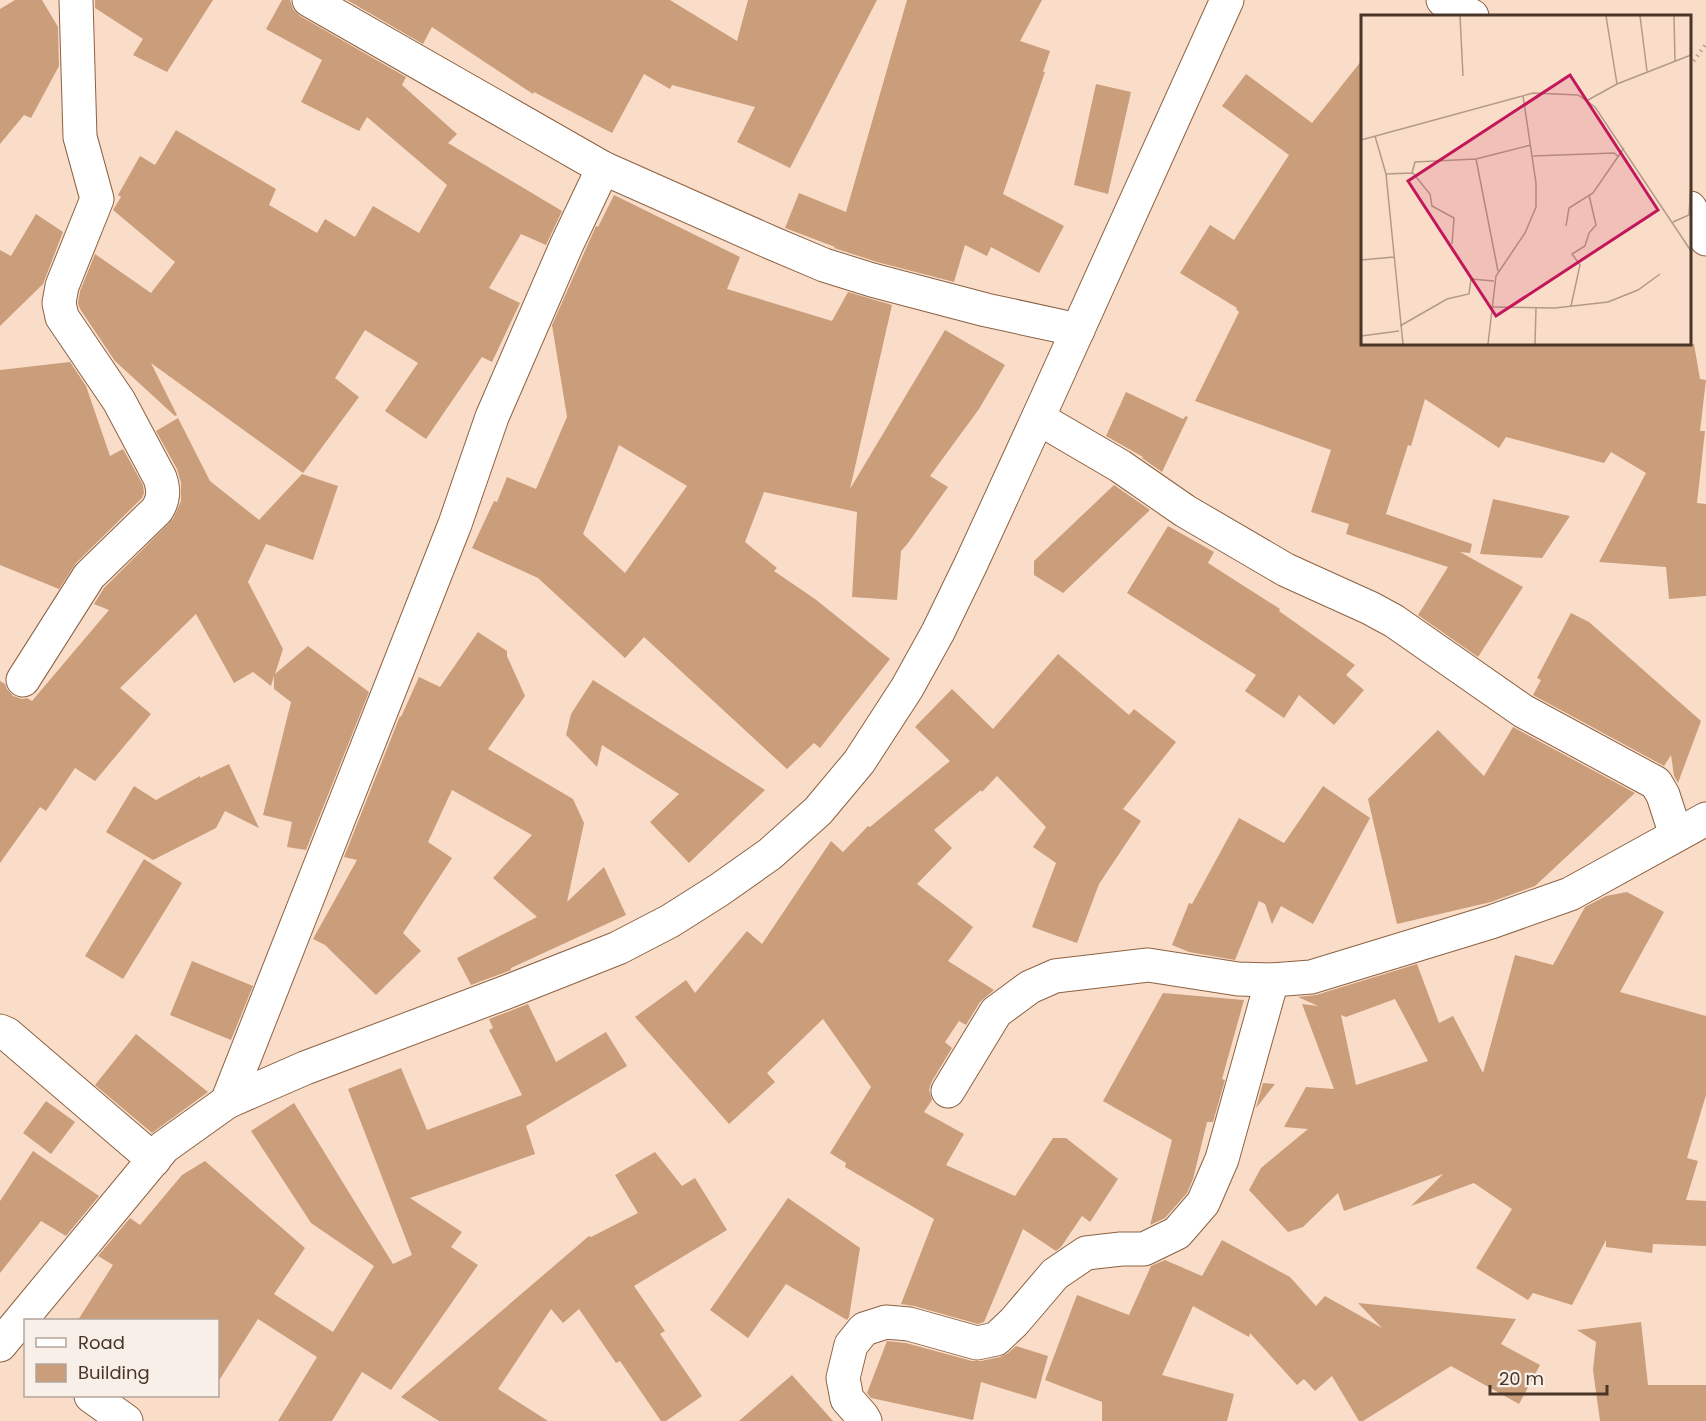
<svg xmlns="http://www.w3.org/2000/svg" width="1706" height="1421" viewBox="0 0 1706 1421" font-family="Poppins,sans-serif">
	<rect width="100%" height="100%" fill="#faddc8"/>
	<g fill="#ca9d7b" fill-rule="evenodd">
		<path d="M15,0H42L58,27L59,66L31,118L24,115L0,144V9Z"/>
		<path d="M95,0H213L167,72L133,55L143,39L95,8Z"/>
		<path d="M282,0H290L293,9L300,16L406,77L402,85L457,134L448,143L562,211L546,245L521,234L489,288L520,303L492,362L482,357L426,439L385,411L418,363L365,330L335,378L359,397L303,473L151,363L177,415L175,416L115,361L80,309L78,303L80,291L95,254L151,293L175,262L113,210L121,197L118,195L140,156L155,165L176,130L276,189L269,205L317,233L325,219L355,237L373,206L419,233L447,185L367,117L359,131L301,102L322,60L266,29Z"/>
		<path d="M347,0H670L737,41L748,0H877L790,168L737,142L755,107L672,85L670,89L644,74L612,133L534,92L533,94L432,27L423,44Z"/>
		<path d="M907,0H1042L1020,41L1050,51L1043,72H1045L1003,194L1064,226L1039,273L991,247L987,256L965,245L954,282L877,262L834,248L835,247L785,228L799,193L846,212Z"/>
		<path d="M1362,60V344H1694L1700,379L1706,380L1700,431H1705L1697,503L1706,504V596L1669,599L1666,567L1599,562L1646,473L1611,452L1604,463L1506,437L1499,448L1425,399L1411,446L1408,445L1386,514L1472,544L1470,553L1460,552L1523,587L1478,657L1418,615L1448,567L1346,534L1349,524L1311,512L1331,450L1195,401L1239,312L1236,309L1237,308L1180,273L1210,225L1234,240L1289,155L1222,106L1246,74L1312,123Z"/>
		<path d="M1096,84L1131,92L1108,194L1074,185Z"/>
		<path d="M614,195L740,257L727,289L832,321L848,292L892,305L850,489L945,330L1005,365L979,409L930,476L948,487L908,543L901,551L897,600L852,597L857,512L764,492L745,542L777,568L774,571L815,599L890,659L820,748L814,743L787,769L644,637L625,658L538,578L472,548L494,501L497,502L507,477L536,489L567,417L552,325L596,226L598,227ZM619,445L687,486L625,573L583,534Z"/>
		<path d="M36,214L63,232L43,284L0,326V250L11,256Z"/>
		<path d="M70,362L86,386L110,456L123,449L143,485L144,493L142,498L76,563L59,589L0,565V370Z"/>
		<path d="M1126,392L1183,419L1186,416L1188,417L1162,472L1142,458L1143,457L1106,436Z"/>
		<path d="M178,418L210,481L259,520L302,474L338,486L313,560L266,544L248,582L283,649L275,674L308,646L369,692L306,850L287,847L292,822L263,815L291,702L274,689V676L271,686L253,672L234,683L196,614L120,688L151,714L95,781L75,768L46,811L40,807L0,863V681L5,684L7,689L13,696L22,699L27,698L32,701L109,610L94,604L104,588L173,519L181,501V483L177,469L156,431Z"/>
		<path d="M1114,485L1150,510L1063,593L1034,575V561Z"/>
		<path d="M1493,499L1570,516L1542,558L1480,554Z"/>
		<path d="M1168,526L1214,552L1208,563L1280,609L1279,611L1355,665L1346,675L1364,690L1334,725L1299,695L1284,718L1245,691L1256,675L1127,593Z"/>
		<path d="M1571,613L1589,622L1701,721L1678,783L1674,776L1671,755L1664,766L1533,695L1541,680L1537,678Z"/>
		<path d="M478,632L507,651V656L525,696L488,749L573,799L584,823L567,902L604,867L626,915L511,968V970L471,985L457,958L537,917L493,878L532,835L452,790L428,842L452,858L403,933L421,951L376,995L325,945L313,939L357,860L344,857L400,716L401,717L419,677L440,687Z"/>
		<path d="M1058,654L1129,715L1134,709L1176,742L1123,809L1141,821L1099,884L1077,943L1032,927L1056,863L1033,847L1046,827L997,776L982,792L981,790L934,830L952,848L917,884L973,927L948,961L994,990L980,1002L966,1025L959,1021L945,1042L952,1048L932,1081L929,1090L932,1100L924,1112L964,1134L946,1165L1015,1196L1053,1138H1066L1118,1179L1090,1222L1082,1216L1061,1247L1056,1251L1023,1229L984,1322L978,1324L914,1306L901,1304L934,1219L845,1167L846,1163L830,1153L871,1087L823,1019L767,1073L775,1082L729,1124L635,1017L686,980L695,993L747,931L762,944L831,841L843,852L868,826L870,827L950,761L915,727L952,689L993,729Z"/>
		<path d="M593,680L765,790L689,863L650,822L679,794L602,745L597,767L566,735L571,714Z"/>
		<path d="M1513,727L1635,793L1535,886L1491,902L1397,924L1368,799L1438,730L1484,776Z"/>
		<path d="M229,764L259,828L225,811L216,828L153,860L106,832L134,786L156,800L200,776V778Z"/>
		<path d="M1323,786L1370,818L1313,924L1281,906L1272,924L1265,904L1259,901L1235,960L1189,952L1172,945L1189,903L1192,904L1239,818L1284,843Z"/>
		<path d="M144,859L182,883L123,979L85,956Z"/>
		<path d="M1627,892L1664,912L1620,992L1706,1016V1095L1687,1158L1698,1161L1686,1200L1706,1201V1246L1653,1244L1652,1253L1606,1247V1240L1572,1305L1533,1293L1528,1300L1476,1268L1512,1209L1474,1183L1411,1206L1443,1174L1344,1211L1338,1193L1303,1227L1288,1232L1249,1190L1261,1168L1308,1129L1284,1127L1306,1087L1334,1089L1302,1004L1318,1006L1298,997L1316,995L1417,964L1439,1023L1453,1016L1483,1073L1515,955L1553,965L1585,907L1606,896ZM1395,999L1428,1061L1356,1085L1341,1015L1346,1017Z"/>
		<path d="M192,961L253,986L231,1040L170,1015Z"/>
		<path d="M1163,993L1244,1000L1222,1079L1225,1080L1213,1122H1207L1193,1179L1187,1193L1165,1218L1150,1225L1172,1140L1103,1101Z"/>
		<path d="M528,1004L556,1062L606,1032L627,1066L526,1126L535,1154L410,1198L462,1232L451,1247L478,1265L391,1390L362,1372L332,1421H278L317,1357L258,1319L218,1382V1320H78L113,1265L98,1256L130,1218L140,1225L182,1175L205,1161L305,1248L274,1294L333,1332L374,1266L311,1223L251,1131L294,1103L393,1264L412,1255L348,1089L401,1068L427,1130L522,1095L489,1030L493,1028L489,1019Z"/>
		<path d="M136,1034L208,1092L152,1133L95,1085Z"/>
		<path d="M1263,1083L1275,1084L1256,1108Z"/>
		<path d="M46,1101L75,1122L51,1154L23,1133Z"/>
		<path d="M33,1151L99,1196L66,1236L41,1221L0,1273V1201Z"/>
		<path d="M655,1152L682,1186L695,1178L727,1230L634,1286L665,1331L660,1334L702,1396L666,1421H661L620,1361L616,1363L579,1309L563,1323L551,1309L498,1389L548,1421H439L401,1397L589,1236L591,1237L638,1213L615,1175Z"/>
		<path d="M788,1198L860,1248L849,1317L847,1320L786,1284L748,1338L710,1310Z"/>
		<path d="M1222,1240L1290,1277L1316,1306L1325,1296L1382,1328L1358,1303L1516,1319L1501,1344L1540,1365L1519,1404L1451,1366L1363,1421H1359L1332,1376L1315,1391L1304,1379L1297,1385L1250,1333L1249,1337L1193,1306L1162,1375L1234,1394L1227,1421H1102V1402L1045,1380L1077,1295L1129,1315L1151,1266L1165,1260L1202,1276Z"/>
		<path d="M1641,1322L1648,1385H1706V1421H1600L1593,1370L1596,1342L1577,1330Z"/>
		<path d="M887,1341L906,1343L972,1361H981L1000,1357L1008,1353L1016,1346L1048,1356L1036,1399L981,1382L973,1420L871,1398L867,1393Z"/>
		<path d="M792,1375L833,1421H739L778,1387Z"/>
	</g>
	<g fill="none" stroke-linecap="round" stroke-linejoin="round">
		<g stroke="#8c6242" stroke-width="35">
			<g id="minor">
				<path d="M309,0L603,168L772,243L824,265L872,280L986,310L1078,330"/>
				<path d="M1038,418L1120,466L1185,511L1286,570L1370,608L1394,621L1523,711L1656,783L1663,795L1676,835"/>
				<path d="M23,680L89,576L157,510C164,499 164,490 160,478L119,401L62,317L59,303L62,286L97,199L80,137L76,0"/>
				<path d="M0,1031L7,1034L154,1160"/>
				<path d="M948,1091L996,1012L1030,987L1055,976L1148,965L1238,979L1272,980L1311,977L1491,922L1570,894L1706,819"/>
				<path d="M227,1102L455,524L492,417L567,244L603,168"/>
				<path d="M0,1345L164,1147L227,1102L305,1068L504,993L618,948L670,921L719,890L770,854L818,811L859,762L907,688L938,632L970,566L1038,418L1227,0"/>
				<path d="M91,1396L126,1421"/>
				<path d="M865,1421L862,1416L847,1399L843,1378L851,1345L864,1329L886,1322L909,1324L977,1343L996,1339L1014,1322L1055,1274L1086,1253L1121,1249H1144L1177,1233L1203,1203L1222,1159L1272,980"/>
			</g>
		</g>
		<g stroke="#8c6242" stroke-width="35">
			<g id="tertiary">
				<path d="M1443,0L1472,16"/>
				<path d="M1690,208L1706,239"/>
			</g>
		</g>
		<path stroke="#bba28f" stroke-width="4" stroke-dasharray="1.5 4.5" stroke-linecap="butt" d="M1690,66L1706,44"/>
		<use href="#minor" stroke="#fff" stroke-width="33"/>
		<use href="#tertiary" stroke="#fff" stroke-width="33"/>
	</g>
	<g transform="translate(1361 15)">
		<rect width="330" height="330" fill="#faddc8"/>
		<path fill="none" stroke="#b39a88" stroke-width="1.5" d="M99,1L102,61M245,1L256,69M279,1L286,56M313,1L314,46M227,85L256,69L330,40M14,121L25,159L42,329M0,125L172,78L217,80L234,92L330,236M172,141L253,138L258,142M115,144L137,256M51,157L69,179L71,191L93,203L91,229M25,159L51,158L54,147L115,144L170,130M312,207L328,200L330,169M205,211L208,193L232,178L263,133M0,245L33,242M210,291L219,250L211,239L224,231L228,218L235,210L228,180M130,292L194,293L247,287L277,275L299,259M39,311L86,284L108,279L110,264L133,266M0,321L38,316M127,329L135,261L164,218L175,192V168L162,81M174,329L175,293"/>
		<path fill="#c2185b" fill-opacity="0.15" stroke="#c2185b" stroke-width="3" d="M209,60L297,195L135,301L47,166Z"/>
		<rect width="330" height="330" fill="none" stroke="#493628" stroke-width="3"/>
	</g>
	<rect x="24" y="1319" width="195" height="78" fill="#f8efe8" stroke="#b2a59b" stroke-width="1.5"/>
	<rect x="36" y="1338" width="30" height="9" fill="#ffffff" stroke="#b2a59b" stroke-width="1.5"/>
	<text x="78" y="1349" font-size="18" fill="#493628">Road</text>
	<rect x="36" y="1364" width="30" height="18" fill="#ca9d7b" stroke="#b2a59b" stroke-width="1.5"/>
	<text x="78" y="1379" font-size="18" fill="#493628">Building</text>
	<path d="M1490 1385v9h117v-9" fill="none" stroke="#493628" stroke-width="3"/>
	<text x="1499" y="1385" font-size="18" fill="#493628" stroke="#f8efe8" stroke-width="4.5" paint-order="stroke">20 m</text>
</svg>
